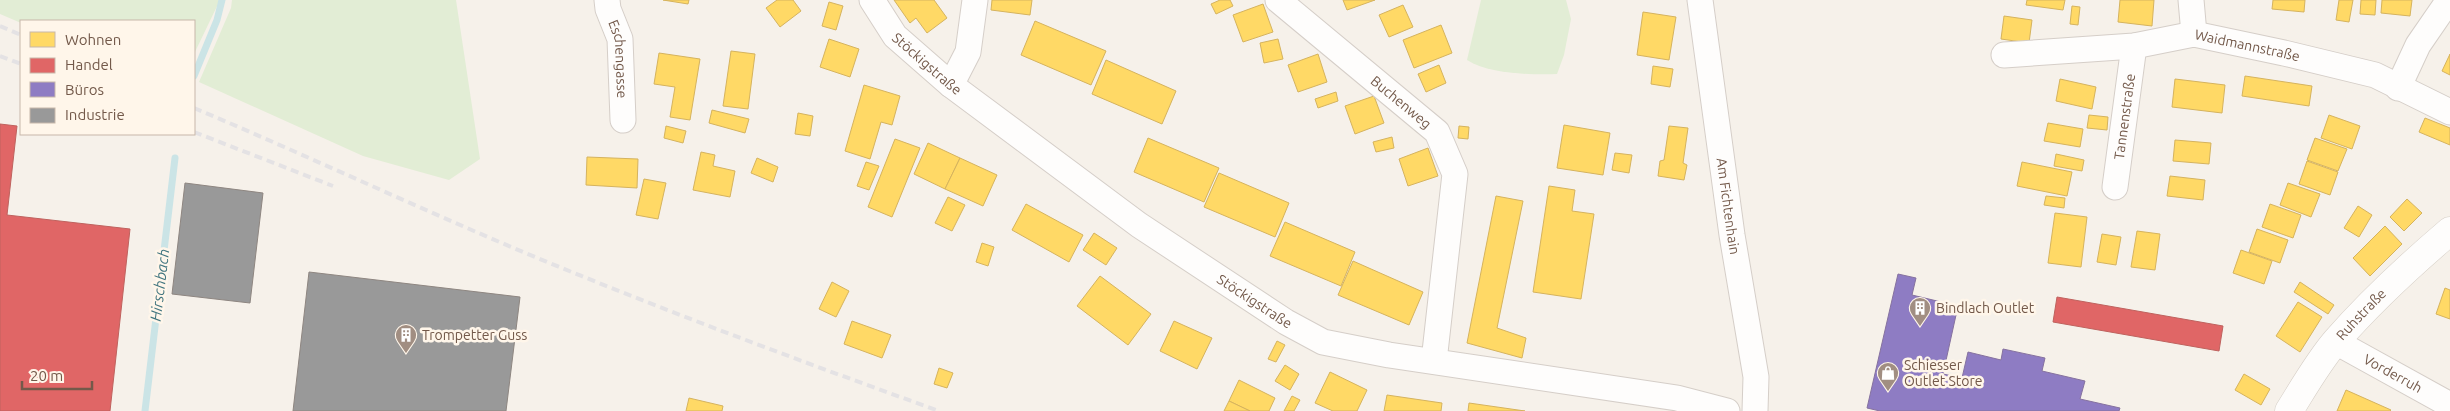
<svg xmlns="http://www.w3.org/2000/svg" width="2450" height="411" viewBox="0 0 2450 411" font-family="Ubuntu,sans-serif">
	<rect width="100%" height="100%" fill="#f6f1ea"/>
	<g fill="#e2edd5">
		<path d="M0,0H220L194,54V21H21V23L0,14Z"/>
		<path d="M232,0H456L480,159L449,180L363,156L199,82L231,8Z"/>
		<path d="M1481,0H1566L1571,19L1564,55L1557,74C1531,75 1489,74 1467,60Z"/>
	</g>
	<g fill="#ffd966" stroke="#d5b35e">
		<path d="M663,0H689L688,4Z"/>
		<path d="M777,0H793L801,11L780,27L766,8Z"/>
		<path d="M894,0H934L947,18L927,33L916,18L910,23Z"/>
		<path d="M992,0H1032L1030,15L991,10Z"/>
		<path d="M1220,0H1230L1233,6L1216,14L1211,4Z"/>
		<path d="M1343,0H1375L1347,10Z"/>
		<path d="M2027,0H2065L2063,10L2026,5Z"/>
		<path d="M2120,0H2154L2152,26L2118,22Z"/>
		<path d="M2273,0H2305L2304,12L2272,9Z"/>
		<path d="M2339,0H2353L2349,22L2336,20Z"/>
		<path d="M2361,0H2376L2375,15L2360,14Z"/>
		<path d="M2382,0H2412L2410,16L2381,13Z"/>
		<path d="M829,2L843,6L836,30L822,26Z"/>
		<path d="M1263,4L1273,32L1243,42L1233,15Z"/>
		<path d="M1403,5L1413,27L1389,37L1379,15Z"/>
		<path d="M2072,6L2080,7L2078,25L2070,24Z"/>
		<path d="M1643,12L1676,17L1669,60L1637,55Z"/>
		<path d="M2004,16L2032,20L2029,43L2001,39Z"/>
		<path d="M1035,21L1106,51L1091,85L1021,55Z"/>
		<path d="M1441,25L1452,53L1414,68L1403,40Z"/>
		<path d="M829,39L859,49L850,77L820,67Z"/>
		<path d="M1278,39L1283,59L1264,63L1260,43Z"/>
		<path d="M731,51L755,54L748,109L723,106Z"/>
		<path d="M659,53L700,59L690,120L670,117L675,87L654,84Z"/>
		<path d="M1318,54L1327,82L1298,92L1288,65Z"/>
		<path d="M2450,54V75L2442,71Z"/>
		<path d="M1106,60L1176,91L1162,124L1092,94Z"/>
		<path d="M1439,65L1446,83L1426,92L1418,74Z"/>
		<path d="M1653,66L1673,69L1670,87L1651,84Z"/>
		<path d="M2245,76L2312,86L2309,106L2242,96Z"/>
		<path d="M2060,79L2096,87L2092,109L2056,101Z"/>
		<path d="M2175,79L2225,85L2222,113L2172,107Z"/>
		<path d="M864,85L900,96L892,125L881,122L870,159L845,151Z"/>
		<path d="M1336,92L1338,101L1318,108L1315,99Z"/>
		<path d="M1374,96L1384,123L1355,134L1345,106Z"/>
		<path d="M712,110L749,119L745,133L709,123Z"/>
		<path d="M798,113L813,116L810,136L795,134Z"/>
		<path d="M2089,115L2108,117L2107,130L2087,128Z"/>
		<path d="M2329,115L2360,126L2352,149L2321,138Z"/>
		<path d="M2425,118L2450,128V145L2419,132Z"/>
		<path d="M2048,123L2083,129L2080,147L2044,141Z"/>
		<path d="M1564,125L1610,133L1603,175L1557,168Z"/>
		<path d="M666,126L686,131L683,143L664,138Z"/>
		<path d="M1459,126L1469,127L1468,139L1458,138Z"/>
		<path d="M1669,126L1688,128L1683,163L1687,165L1684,180L1658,176L1660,161L1664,160Z"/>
		<path d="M1392,137L1394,148L1376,152L1373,142Z"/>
		<path d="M1148,138L1219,168L1204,202L1134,172Z"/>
		<path d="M2315,138L2347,149L2338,171L2307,160Z"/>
		<path d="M895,139L920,148L892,217L868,207Z"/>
		<path d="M2175,140L2211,143L2209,164L2173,161Z"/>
		<path d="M928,143L960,158L945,189L914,174Z"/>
		<path d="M1428,148L1438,176L1408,186L1399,159Z"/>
		<path d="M701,152L715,155L713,166L735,171L730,197L693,190Z"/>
		<path d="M1615,153L1632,155L1629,173L1612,170Z"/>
		<path d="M2056,154L2084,160L2082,171L2054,166Z"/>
		<path d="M587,157L638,159L637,188L586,185Z"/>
		<path d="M757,158L778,167L773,182L751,173Z"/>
		<path d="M960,158L997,175L983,206L945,189Z"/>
		<path d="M2307,161L2338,172L2330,195L2299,184Z"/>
		<path d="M866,162L879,166L869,190L857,186Z"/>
		<path d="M2022,162L2072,172L2067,196L2017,186Z"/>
		<path d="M1219,173L1289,203L1275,237L1204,207Z"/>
		<path d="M2170,176L2205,180L2203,200L2167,196Z"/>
		<path d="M644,179L666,183L658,219L636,215Z"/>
		<path d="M2288,183L2320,194L2311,217L2280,205Z"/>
		<path d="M1549,186L1575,190L1572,211L1594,214L1581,299L1533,292Z"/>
		<path d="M1496,196L1523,201L1497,328L1526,338L1522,358L1467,343Z"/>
		<path d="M2046,196L2065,198L2064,208L2044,205Z"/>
		<path d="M948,197L965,205L952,231L935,223Z"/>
		<path d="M2407,199L2422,213L2404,231L2390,217Z"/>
		<path d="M1026,204L1083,235L1069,262L1012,230Z"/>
		<path d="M2270,204L2301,215L2293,238L2262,227Z"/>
		<path d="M2358,206L2372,215L2359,237L2344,228Z"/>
		<path d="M2055,213L2087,217L2081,267L2048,263Z"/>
		<path d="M1285,222L1355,252L1341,286L1270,256Z"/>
		<path d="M2385,226L2402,244L2370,276L2353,258Z"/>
		<path d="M2257,229L2288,240L2280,263L2249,252Z"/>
		<path d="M2137,231L2160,234L2155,270L2131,267Z"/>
		<path d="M1094,233L1117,248L1106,265L1083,250Z"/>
		<path d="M2102,234L2121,237L2116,265L2097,262Z"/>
		<path d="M982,243L994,247L988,266L976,262Z"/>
		<path d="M2241,250L2272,261L2264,284L2233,273Z"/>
		<path d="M1353,261L1423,292L1409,325L1338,295Z"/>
		<path d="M1100,276L1151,314L1128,345L1077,306Z"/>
		<path d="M832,282L849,291L836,317L819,309Z"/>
		<path d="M2300,282L2334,305L2328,314L2294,292Z"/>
		<path d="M2445,288L2450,290V319L2436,314Z"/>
		<path d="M2298,302L2322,317L2300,352L2276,336Z"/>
		<path d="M852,321L891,335L882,358L844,344Z"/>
		<path d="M1174,321L1212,338L1197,369L1160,351Z"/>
		<path d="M1277,341L1285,345L1276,362L1268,359Z"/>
		<path d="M1285,365L1299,374L1290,390L1275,381Z"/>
		<path d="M939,368L953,373L947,388L934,384Z"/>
		<path d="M1330,372L1367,390L1357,411H1333L1315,403Z"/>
		<path d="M2244,374L2270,389L2261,405L2235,390Z"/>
		<path d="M1239,380L1275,398L1269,411H1250L1229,401Z"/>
		<path d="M2346,390L2391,410L2390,411H2337Z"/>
		<path d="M1387,395L1442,403L1441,411H1384Z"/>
		<path d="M1292,396L1300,400L1294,411H1284Z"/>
		<path d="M689,398L723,406L722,411H686Z"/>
		<path d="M1229,401L1250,411H1224Z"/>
		<path d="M1469,403L1525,411H1468Z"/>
	</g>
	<g fill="#e06666" stroke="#bf625e">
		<path d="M0,124L17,126L7,215L130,229L110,411H0Z"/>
		<path d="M2057,297L2223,326L2219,351L2053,322Z"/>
	</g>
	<path fill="#8e7cc3" stroke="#86729f" d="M1898,274L1916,278L1912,295L1958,306L1943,374L1962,378L1968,352L2001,360L2003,349L2045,358L2042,371L2085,381L2080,399L2120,408L2119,411H1880L1867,408Z"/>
	<g fill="#999" stroke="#8e8681">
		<path d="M185,183L263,193L250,303L172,294Z"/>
		<path d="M309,272L520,297L506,411H293Z"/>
	</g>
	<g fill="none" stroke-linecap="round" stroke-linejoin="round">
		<g stroke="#cbe4e6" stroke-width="7">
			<path d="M194,76L217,20L222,0"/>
			<path d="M145,411L175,158"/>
		</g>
		<g stroke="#d5cec8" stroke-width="27">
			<g id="street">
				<path id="s1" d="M607,0L608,9L620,39L623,120"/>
				<path id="s2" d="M872,0L895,36L951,85L1139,225L1286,322L1323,342L1389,355L1677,398L1727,411"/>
				<path id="s3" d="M1278,0L1437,132L1455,174L1434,361"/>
				<path id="s4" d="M1700,0L1732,235L1756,377L1755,411"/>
				<path d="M2191,0L2194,34"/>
				<path id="s5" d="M2004,55L2134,46L2194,34L2284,53L2375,75L2450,112"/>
				<path d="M951,85L968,52L975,0"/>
				<path d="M2398,88L2418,45L2449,0"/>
				<path id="s6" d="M2115,187L2134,46"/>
				<path id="s7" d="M2336,342L2450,405"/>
			</g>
		</g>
		<g stroke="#d5cec6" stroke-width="29">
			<g id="secondary">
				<path id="s8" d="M2289,411C2304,387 2318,362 2336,341C2371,301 2410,265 2450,231"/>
			</g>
		</g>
		<use href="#street" stroke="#fefdfc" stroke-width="25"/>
		<use href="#secondary" stroke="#fefdfc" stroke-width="28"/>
		<g stroke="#e4e2e4" stroke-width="4" stroke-dasharray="8 5" stroke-linecap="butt">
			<path d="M0,26L21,35"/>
			<path d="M0,56L21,64"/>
			<path d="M194,108C308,156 420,209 535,257C668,312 803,362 939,411"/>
			<path d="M194,132L333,186"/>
		</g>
	</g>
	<defs>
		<g id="building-pin" transform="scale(1.125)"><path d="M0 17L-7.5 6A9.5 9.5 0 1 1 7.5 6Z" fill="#a18e82" stroke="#fff6ea"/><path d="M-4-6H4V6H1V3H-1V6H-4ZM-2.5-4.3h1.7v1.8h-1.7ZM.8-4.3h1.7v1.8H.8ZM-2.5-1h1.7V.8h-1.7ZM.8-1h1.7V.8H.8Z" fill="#fff"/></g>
		<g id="shop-pin" transform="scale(1.125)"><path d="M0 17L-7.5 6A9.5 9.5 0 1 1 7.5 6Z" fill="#a18e82" stroke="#fff6ea"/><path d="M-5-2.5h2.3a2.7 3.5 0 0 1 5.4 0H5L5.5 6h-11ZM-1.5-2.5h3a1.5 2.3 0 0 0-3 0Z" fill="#fff"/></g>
	</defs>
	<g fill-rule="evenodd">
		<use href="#building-pin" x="1920" y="308"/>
		<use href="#building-pin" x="406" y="335"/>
		<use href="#shop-pin" x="1888" y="373"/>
	</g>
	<g text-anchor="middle" stroke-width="5" stroke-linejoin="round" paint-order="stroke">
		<g font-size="14" fill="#73594a" stroke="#fff6ea">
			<text dy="5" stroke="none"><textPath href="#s5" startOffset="246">Waidmannstraße</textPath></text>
			<text dy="5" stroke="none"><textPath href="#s1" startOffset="61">Eschengasse</textPath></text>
			<text dy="5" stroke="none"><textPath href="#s2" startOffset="85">Stöckigstraße</textPath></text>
			<text dy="5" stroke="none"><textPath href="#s3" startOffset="160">Buchenweg</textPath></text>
			<text dy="5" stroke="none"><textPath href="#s6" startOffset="71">Tannenstraße</textPath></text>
			<text dy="5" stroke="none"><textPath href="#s4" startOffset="208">Am Fichtenhain</textPath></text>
			<text dy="5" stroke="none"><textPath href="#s2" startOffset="490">Stöckigstraße</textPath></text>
			<text dy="5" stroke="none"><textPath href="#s8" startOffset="121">Ruhstraße</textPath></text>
			<text dy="5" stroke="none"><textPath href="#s7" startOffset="65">Vorderruh</textPath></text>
		</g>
		<g font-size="14" fill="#73594a" stroke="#fff6ea" text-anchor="start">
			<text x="1936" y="313">Bindlach Outlet</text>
			<text x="422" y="340">Trompetter Guss</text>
			<text x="1904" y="370">Schiesser<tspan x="1904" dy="16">Outlet Store</tspan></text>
		</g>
		<g font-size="15" font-style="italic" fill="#41757f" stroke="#fff6ea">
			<text transform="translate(160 285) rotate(-83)" y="5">Hirschbach</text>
		</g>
	</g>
	<rect x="20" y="20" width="175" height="115" fill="#fff6ea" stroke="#c7b7aa"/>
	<rect x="30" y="32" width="25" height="15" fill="#ffd966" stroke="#c7b7aa"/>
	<text x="65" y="45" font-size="15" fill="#73594a">Wohnen</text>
	<rect x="30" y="58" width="25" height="15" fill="#e06666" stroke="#c7b7aa"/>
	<text x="65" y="70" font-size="15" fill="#73594a">Handel</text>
	<rect x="30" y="82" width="25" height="15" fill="#8e7cc3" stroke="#c7b7aa"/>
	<text x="65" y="95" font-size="15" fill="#73594a">Büros</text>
	<rect x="30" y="108" width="25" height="15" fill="#999999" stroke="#c7b7aa"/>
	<text x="65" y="120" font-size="15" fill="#73594a">Industrie</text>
	<path d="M22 381v8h70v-8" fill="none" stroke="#73594a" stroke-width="2.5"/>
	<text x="30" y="381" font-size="15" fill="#73594a" stroke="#fff6ea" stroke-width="4" paint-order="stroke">20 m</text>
</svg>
